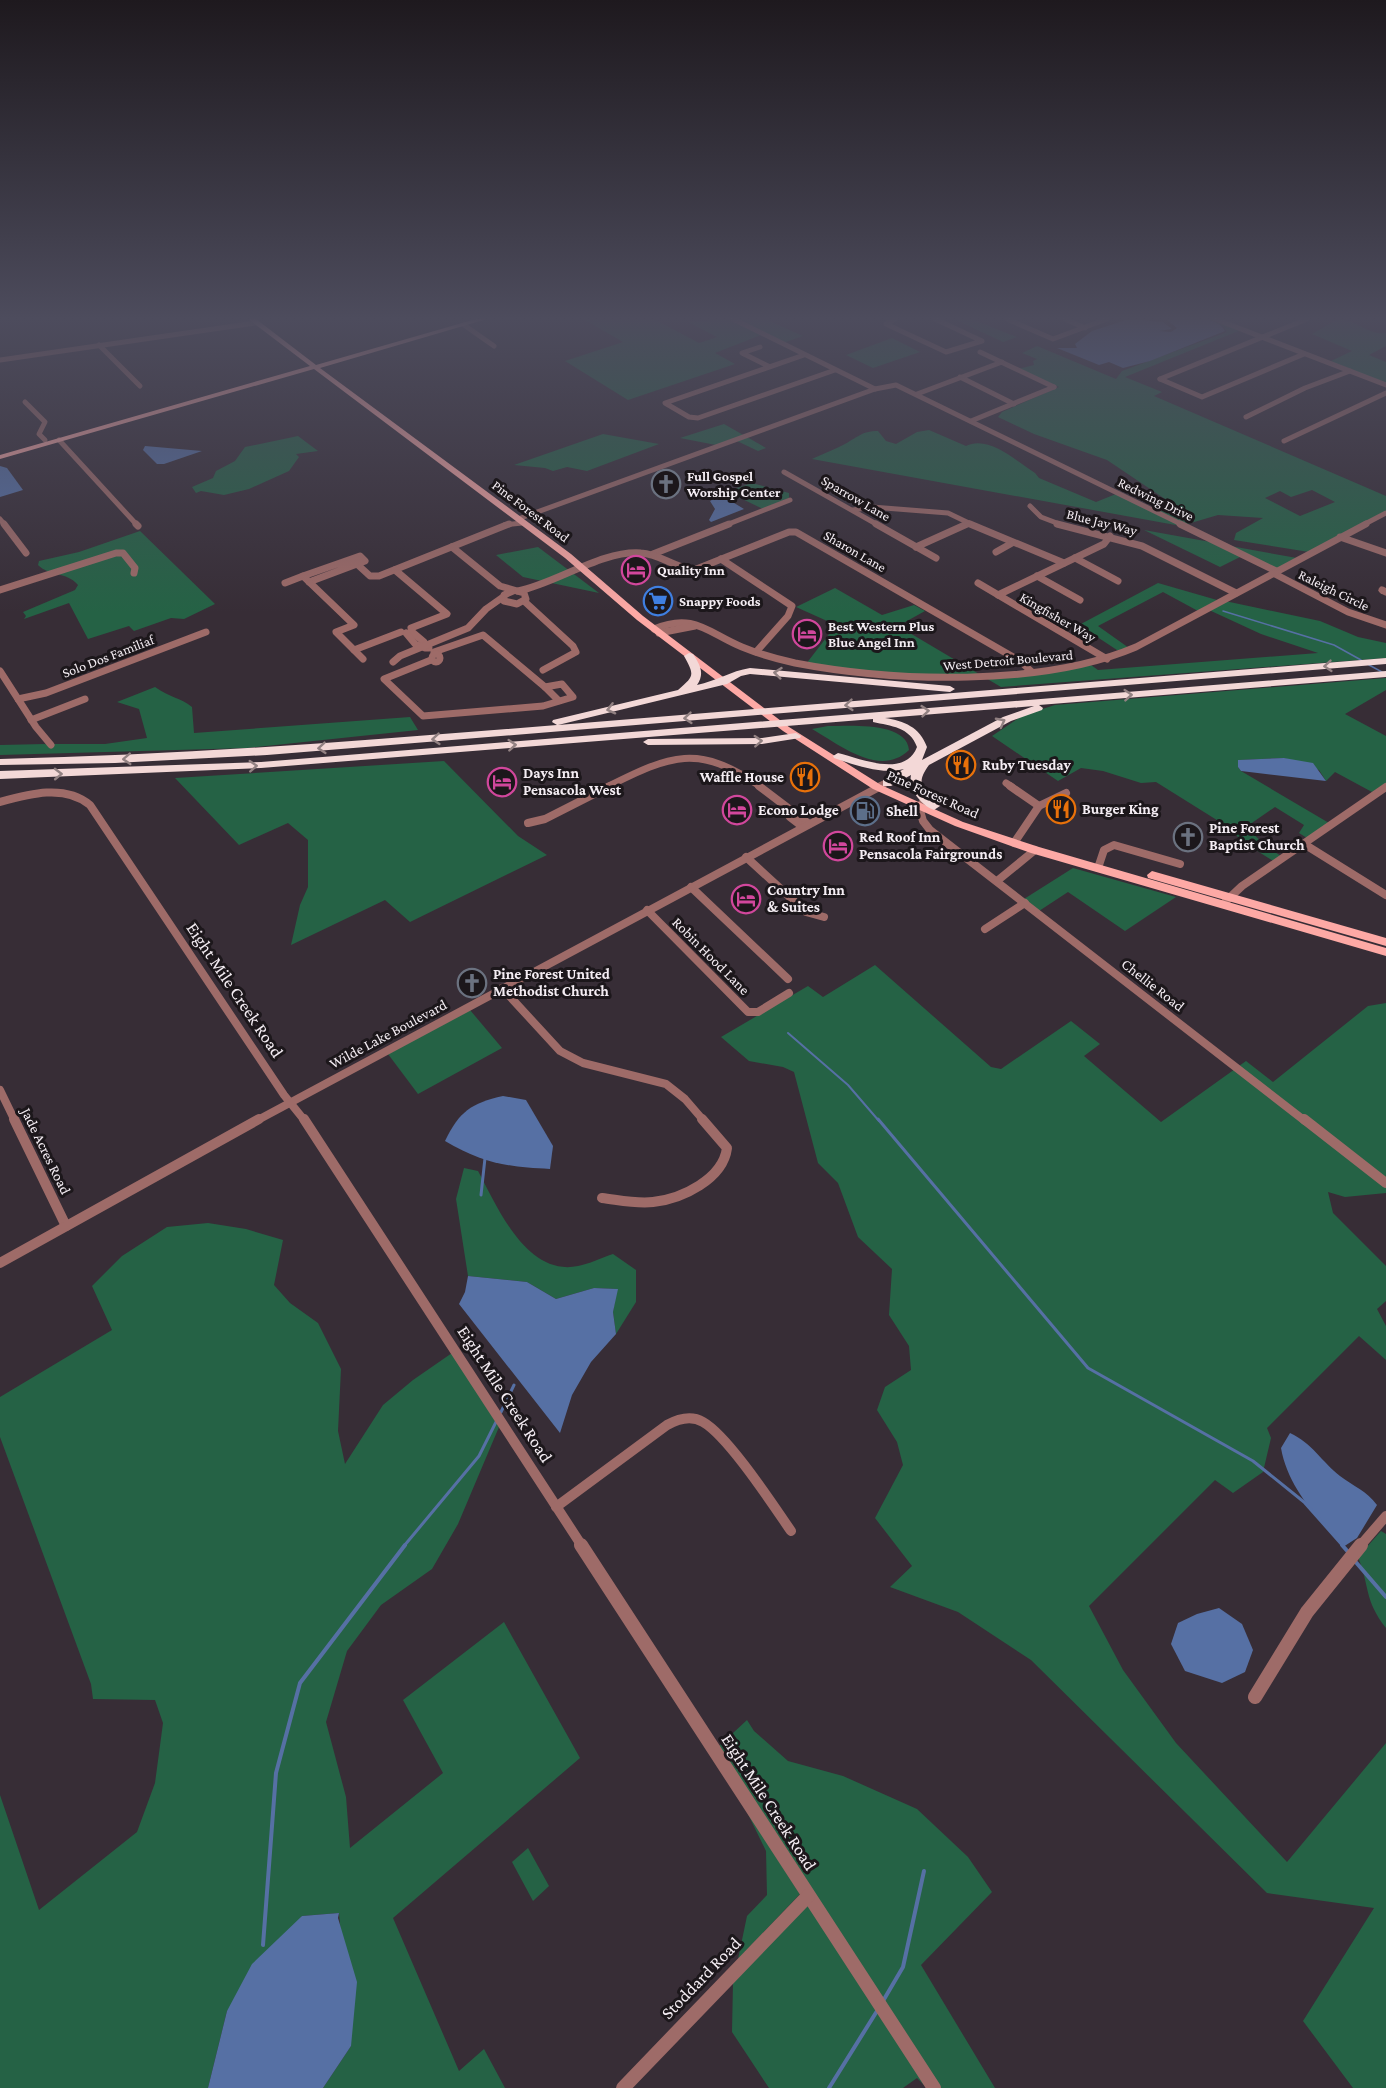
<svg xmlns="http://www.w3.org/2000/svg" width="1386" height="2088" viewBox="0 0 1386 2088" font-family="'Crimson Pro',serif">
	<rect width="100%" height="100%" fill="#372d36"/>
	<g fill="#256245" fill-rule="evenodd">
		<path d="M583,319H654L699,343L717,337L688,322L731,319L761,335L715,353L735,364L628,400L565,361L623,342Z"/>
		<path d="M736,319H765L803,336L783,343Z"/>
		<path d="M954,319H971L1017,337L1003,342Z"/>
		<path d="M1206,319L1241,330L1125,377L1162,392L1154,396L1386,496V511L1309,552L1234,540L1236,533L1263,518L1218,515L1184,525L1158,512L1174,505L1107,460L1034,434L998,417L1002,412L1059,387L1018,369L1034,365L1033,361L1037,359L1022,353L1037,346L1116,379L1122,371L1227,332L1224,327ZM1312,490L1335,502L1300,516L1265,498L1280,491L1291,497Z"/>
		<path d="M1338,319C1355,319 1369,336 1386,333V346L1369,355L1386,362V384L1329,362L1352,351L1312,334Z"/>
		<path d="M892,338L920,352L873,368L846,355Z"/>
		<path d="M724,424L766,448L758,451L737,441L721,446L680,438Z"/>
		<path d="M929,430L966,446C989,435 1016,461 1035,473L1039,478L1096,502L1116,494L1181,526L812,459C822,454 834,450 843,445C857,438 861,431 878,431L886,441L896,444L917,432Z"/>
		<path d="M603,434L659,444L587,471L567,467L553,471L545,468L514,465Z"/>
		<path d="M298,436L318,451L296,454L299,457L289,471L249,489L224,495L201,491L196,493L192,487L213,478L216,471L235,461L245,447Z"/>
		<path d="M752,483L789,493V498L763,509L734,495L722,493Z"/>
		<path d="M1144,530L1216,543L1242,556L1220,567Z"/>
		<path d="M140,531L215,604L184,619L171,618L134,631L129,626L88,639L69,603L24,619L26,616L23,612L75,590L78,585C66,571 50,577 38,565L39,561L79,552Z"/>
		<path d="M1225,545L1297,558L1275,570Z"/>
		<path d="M538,547L599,593L523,577L496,555Z"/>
		<path d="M1158,583L1217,600L1198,611L1163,592L1098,626L1129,648L1120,652L1079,625Z"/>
		<path d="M835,588L882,615L914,605L925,611L898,626L979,674L904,675L806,664L836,625L796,607Z"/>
		<path d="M1225,601L1320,621L1358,637L1386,643V658L1001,687L984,677L1091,665L1098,670L1318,653L1261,634L1209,610Z"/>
		<path d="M1386,678V690L1345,714L1386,736V783L1372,792L1335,772L1326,781L1319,770L1284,758L1239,760L1238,767L1241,771L1329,823L1307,838L1299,833L1304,825L1275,807L1246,827L1267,847L1281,856L1273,861L1243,842L1228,827L1156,782L1141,783L1103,771L1081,768L1058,781L992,736L1023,715L1055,705Z"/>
		<path d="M155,687C170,698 180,697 192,707L194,733L410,717L418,730L247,748L0,755V745L45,744L51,747L54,744H105L147,738L139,709L117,702Z"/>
		<path d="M828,726C848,726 907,721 909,750C880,778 840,745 812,729Z"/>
		<path d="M444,761L518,836L547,855L410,922L385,900L291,945L300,905L308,887V840L288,823L239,845L175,778Z"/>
		<path d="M1073,868L1176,897L1125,931L1068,892L1039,911L1024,899Z"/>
		<path d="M875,965L991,1067L1001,1069L1071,1021L1100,1044L1084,1056L1161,1122L1235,1069L1386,1186V1193L1345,1197L1328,1192L1333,1213L1386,1266V1301L1377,1309L1386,1326V1360L1359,1336L1267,1428L1271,1438L1263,1472L1233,1493L1215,1480L1089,1606L1123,1670L1176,1743L1287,1862L1386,1743V2088H1353L1303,2021L1374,1908L1267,1893L1031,1660L958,1612L890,1587L912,1566L875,1518L903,1465L897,1442L877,1410L885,1387L911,1370L909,1346L889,1315L892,1269L858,1237L838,1183L818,1163L794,1072L783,1067L749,1061L721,1037L808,986L823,997Z"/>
		<path d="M1386,1003V1179L1239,1066L1246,1061L1273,1082L1368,1006Z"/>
		<path d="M470,1010L502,1048L418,1094L388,1054Z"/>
		<path d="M464,1168L478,1171C497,1206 526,1277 578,1266C589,1264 601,1258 613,1254L636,1270V1302L616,1334L613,1312L617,1289L594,1288L556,1299L527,1282L468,1276L456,1199Z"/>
		<path d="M208,1223L246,1229L283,1240L274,1285L290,1303L318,1323L341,1369L338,1431L345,1464L383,1405L413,1380L452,1353L499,1427L458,1524L432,1569L381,1605L347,1651L326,1722L346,1797L350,1848L443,1773L403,1700L504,1622L580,1758L393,1918L459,2071L484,2049L505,2088H323L351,2046L339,1913L302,1916L227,2011L208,2088H0V1795L39,1910L137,1832L155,1783L163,1723L155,1700L93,1699L91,1684L0,1437V1397L112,1330L92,1286L122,1256L167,1227Z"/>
		<path d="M1381,1531L1386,1534V1628C1364,1600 1370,1587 1358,1557Z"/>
		<path d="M747,1720L754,1731L788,1761L843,1776L917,1809L968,1857L992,1892L921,1965L995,2088H940L718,1747Z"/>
		<path d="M746,1810L800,1894L738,1959L747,1916L767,1895L766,1851Z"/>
		<path d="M528,1848L549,1886L533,1901L512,1862Z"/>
		<path d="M808,1905L927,2088L917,2078L903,2088H769L732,2032L733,1983Z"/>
	</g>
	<g fill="#5670a4">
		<path d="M1129,319L1163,322L1172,329L1159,331L1171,332L1177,328L1166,319C1182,319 1216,314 1225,331L1150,361L1123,368L1109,362L1099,365L1057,348H1077L1075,344L1092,331Z"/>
		<path d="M145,446L202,451L164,464H157L143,450Z"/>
		<path d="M0,466L7,468L23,490L0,497Z"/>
		<path d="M721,495L744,509L711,522L709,520L715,509L710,501Z"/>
		<path d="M1284,758L1313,763L1326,781L1241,771L1238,767V760Z"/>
		<path d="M503,1096L526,1100L553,1146L550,1169C507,1167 482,1163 445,1141C459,1112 471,1103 503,1096Z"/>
		<path d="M468,1276L527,1282L556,1299L594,1288L618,1289L613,1312L616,1334L591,1362L572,1395L560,1433L459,1304L465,1292Z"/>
		<path d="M1290,1433C1312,1443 1322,1462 1340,1476C1353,1486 1367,1491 1377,1505L1357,1538L1343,1547C1317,1517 1288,1488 1281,1448Z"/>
		<path d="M1219,1608L1242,1624L1253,1650L1245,1672L1222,1683L1185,1671L1171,1644L1178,1623L1197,1614Z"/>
		<path d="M339,1913L338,1918L357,1982L351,2046L323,2088H208L227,2011L252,1964L302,1916Z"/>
	</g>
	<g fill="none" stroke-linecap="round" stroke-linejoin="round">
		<g stroke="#5670a4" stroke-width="1.5">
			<path d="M1223,611L1334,645L1361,660"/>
			<path d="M1369,665L1386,674"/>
		</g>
		<path stroke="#5670a4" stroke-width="2" d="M788,1033L848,1085L879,1121"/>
		<g stroke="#5670a4" stroke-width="3">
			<path d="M878,1119L1088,1368L1253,1461L1304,1502L1343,1546"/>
			<path d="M481,1195L485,1158"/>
			<path d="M501,1412L514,1385"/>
			<path d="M404,1546L479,1456L497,1420"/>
		</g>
		<g stroke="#5670a4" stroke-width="4">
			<path d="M1342,1545L1349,1553"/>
			<path d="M1354,1560L1386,1597"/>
			<path d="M263,1945L276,1773L300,1683L405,1545"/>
			<path d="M883,2001L903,1967L924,1871"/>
			<path d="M829,2088L877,2011"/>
		</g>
		<g stroke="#9e6b68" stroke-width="5">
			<path d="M733,319L875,389"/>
			<path d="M895,319L886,324L946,352L982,341L935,319"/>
			<path d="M1007,319L1053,339L1107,319"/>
			<path d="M1065,319L1085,328"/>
			<path d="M1215,319L1386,385"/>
			<path d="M464,325L494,346"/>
			<path d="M99,345L140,386"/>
			<path d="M760,347L742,353L768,366"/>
			<path d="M980,352L1054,387"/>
			<path d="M804,355L665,403L689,417L698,418L835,370"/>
			<path d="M0,360L255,323"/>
			<path d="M960,377L1014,404"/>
			<path d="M1160,379L1307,319"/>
			<path d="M1160,379L1202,397L1304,354"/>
			<path d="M917,394L1002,362"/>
			<path d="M25,402L45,422L39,434L45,440"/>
			<path d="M1246,417L1305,388L1350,371"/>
			<path d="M971,421L1054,387"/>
			<path d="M59,440L137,525"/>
			<path d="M1284,441L1386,393"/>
			<path d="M784,472L878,525"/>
			<path d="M1030,506L1041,517L1062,525"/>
			<path d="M853,510L872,507L948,513L973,525"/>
			<path d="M0,519L5,525"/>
			<path d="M518,519L875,389L896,385L1183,525"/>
			<path d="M504,525L522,523"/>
			<path d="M726,525L790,500"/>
			<path d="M964,525L969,523"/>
			<path d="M1363,525L1386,513"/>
		</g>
		<g stroke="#9e6b68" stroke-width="7">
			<path d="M4,524L26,553"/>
			<path d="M136,524L138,526"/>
			<path d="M876,524L936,558"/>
			<path d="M970,524L1064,563"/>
			<path d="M1057,524L1142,546L1236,593"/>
			<path d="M1180,524L1276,571"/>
			<path d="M1340,537L1386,553"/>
			<path d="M452,547L500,586L524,593L526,599L517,604L504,601V595L513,591"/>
			<path d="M916,547L967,524"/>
			<path d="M996,552L1012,543"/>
			<path d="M653,554L729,524"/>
			<path d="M1075,558L1118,581"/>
			<path d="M721,559L792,606L788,616L756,652"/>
			<path d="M358,565L370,576H379L509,524"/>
			<path d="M395,570L447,614L411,628"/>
			<path d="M1273,573L1348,612L1386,625"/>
			<path d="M303,576L360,556L365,561L309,582"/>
			<path d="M1037,576L1080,600"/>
			<path d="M285,583L303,576L354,625L336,632L354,650L401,632"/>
			<path d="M978,583L1107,659"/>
			<path d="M0,590L116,553H123L135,568L134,573"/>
			<path d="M1382,590L1386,592"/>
			<path d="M518,591C557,583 602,550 641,553C660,554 675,568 694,570L789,532H796L1020,661L1032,672"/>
			<path d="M998,595L1104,544L1110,536"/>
			<path d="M524,601L573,646L576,652L543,670"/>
			<path d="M654,629C694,612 708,633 742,647C759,654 777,659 795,663C894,682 1042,687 1136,647L1366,524"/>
			<path d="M411,631L424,642L425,648H429"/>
			<path d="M406,633L416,645L424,647"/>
			<path d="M659,633L695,626"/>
			<path d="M354,650L363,659"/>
			<path d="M434,652L483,635L545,687"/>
			<circle cx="436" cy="658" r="4"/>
			<path d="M431,660L384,679L423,716L543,706L573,697L562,684L545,687L559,701"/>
			<path d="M393,662L400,656L468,628L486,609L503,597"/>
			<path d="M0,671L36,727L51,745"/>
			<path d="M18,699L46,693L206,632"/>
			<path d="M31,720L85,699"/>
			<path d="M1006,783L1012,787"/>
			<path d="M607,787C671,755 698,743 761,787"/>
			<path d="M878,787L884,784"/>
		</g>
		<g stroke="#9e6b68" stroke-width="8">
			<path d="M759,786L809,824"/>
			<path d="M1010,786L1039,806"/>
			<path d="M924,801L919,807L923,821L930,830L1305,1121"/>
			<path d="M0,802C29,794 65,784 90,805L284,1095L305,1121"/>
			<path d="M783,806L790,817L803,827"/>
			<path d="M528,823L545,819L610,786"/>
			<path d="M1014,843L1039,806L1066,793"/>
			<path d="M1304,844L1386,895"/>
			<path d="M746,857L806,912L824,917"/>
			<path d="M1098,868L1104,850L1114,845L1180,864"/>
			<path d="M997,881L1035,850"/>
			<path d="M691,887L788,979"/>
			<path d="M1225,902L1242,886L1386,787"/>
			<path d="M647,910L748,1012H758L789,993"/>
			<path d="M985,929L1025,903"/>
			<path d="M502,988L560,1051L583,1063L666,1084L685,1099L704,1121"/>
			<path d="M0,1090L15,1121"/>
			<path d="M256,1121L881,786"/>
		</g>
		<g stroke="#9e6b68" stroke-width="10">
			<path d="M14,1119L66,1226"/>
			<path d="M304,1119L582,1546"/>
			<path d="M1304,1119L1386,1183"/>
			<path d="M602,1198C619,1200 636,1204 653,1202C682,1199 723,1179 727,1148L702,1119"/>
			<path d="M0,1263L259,1119"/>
			<path d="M556,1507L667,1425C678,1419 691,1415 703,1422C728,1436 773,1505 791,1531"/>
			<path d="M1360,1546L1386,1516"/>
		</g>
		<g stroke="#9e6b68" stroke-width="14">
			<path d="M581,1545L934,2088"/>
			<path d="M1255,1697L1307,1612L1361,1545"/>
			<path d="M623,2088L808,1896"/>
		</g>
		<g fill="#fda9a5" fill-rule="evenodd">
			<path d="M248,319H256L316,365L476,319H487L320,368L571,554L643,616L789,727L881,785L963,822L1039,847L1386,948V956L1031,853L955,826L873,789L783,731L637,620L565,558L314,369L0,459V455L310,366Z"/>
			<path d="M1152,871L1386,938V946L1148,878L1147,875Z"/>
		</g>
		<g fill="#f3d8d7" fill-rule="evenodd">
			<path d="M689,653L693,654C700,665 705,673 697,685C716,681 731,671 750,668L950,686L955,689L950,692L750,674L741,676L727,684L558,725L1386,658V664L267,755L115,763L0,765V759C186,755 371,740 557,725L552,722L553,720L678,690C694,676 695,676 684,656Z"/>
			<path d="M1386,671V677L1039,705L1043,708L1042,710L1011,721L929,765C913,787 926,789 940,806L934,810C921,805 908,789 911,775L891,786H883V780L904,769C882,775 855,765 834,758L833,756L838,753C862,759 905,778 917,747C910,727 891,726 873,722V719L261,768L0,779V771L261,762ZM1034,706L1003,717L922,760L927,747C920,727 904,721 885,718Z"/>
			<path d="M796,733L801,736L800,738L762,744L648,745L643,742L648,739L762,738Z"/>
		</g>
	</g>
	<defs><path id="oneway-chevron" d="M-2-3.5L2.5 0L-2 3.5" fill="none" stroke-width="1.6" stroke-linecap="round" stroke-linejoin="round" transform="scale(1.5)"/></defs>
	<g stroke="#928182">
		<use href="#oneway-chevron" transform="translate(1328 666) rotate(175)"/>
		<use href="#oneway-chevron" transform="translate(778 673) rotate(-174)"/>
		<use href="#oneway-chevron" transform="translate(1128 695) rotate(-4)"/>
		<use href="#oneway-chevron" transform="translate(849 705) rotate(175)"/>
		<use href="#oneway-chevron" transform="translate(611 709) rotate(166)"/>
		<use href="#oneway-chevron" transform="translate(925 711) rotate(-5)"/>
		<use href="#oneway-chevron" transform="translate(688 718) rotate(175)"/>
		<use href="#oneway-chevron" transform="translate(1001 722) rotate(-28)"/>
		<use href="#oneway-chevron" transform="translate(436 739) rotate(175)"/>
		<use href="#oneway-chevron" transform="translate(758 741) rotate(-3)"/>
		<use href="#oneway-chevron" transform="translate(512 745) rotate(-4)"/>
		<use href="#oneway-chevron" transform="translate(322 748) rotate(175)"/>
		<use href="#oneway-chevron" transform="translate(127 759) rotate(177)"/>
		<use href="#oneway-chevron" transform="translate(253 766) rotate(-3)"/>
		<use href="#oneway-chevron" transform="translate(58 774) rotate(-1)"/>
	</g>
	<linearGradient id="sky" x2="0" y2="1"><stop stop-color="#1e191e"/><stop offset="0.52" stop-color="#4d4c5d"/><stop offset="1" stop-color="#4d4c5d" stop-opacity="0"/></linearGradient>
	<rect width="1386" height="612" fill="url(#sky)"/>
	<defs>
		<g id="church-ring" transform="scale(1.5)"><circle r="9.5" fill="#1c171b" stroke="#6b7280" stroke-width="1.5"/><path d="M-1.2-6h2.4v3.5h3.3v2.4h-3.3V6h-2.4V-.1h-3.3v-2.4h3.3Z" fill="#6b7280"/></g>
		<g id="hotel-ring" transform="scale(1.5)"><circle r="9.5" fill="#1c171b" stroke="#d1479c" stroke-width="1.5"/><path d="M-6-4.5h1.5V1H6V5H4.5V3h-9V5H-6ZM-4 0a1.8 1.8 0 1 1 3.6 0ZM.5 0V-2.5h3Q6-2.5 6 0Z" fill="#d1479c"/></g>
		<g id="supermarket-ring" transform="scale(1.5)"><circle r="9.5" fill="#1c171b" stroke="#3f7fe0" stroke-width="1.5"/><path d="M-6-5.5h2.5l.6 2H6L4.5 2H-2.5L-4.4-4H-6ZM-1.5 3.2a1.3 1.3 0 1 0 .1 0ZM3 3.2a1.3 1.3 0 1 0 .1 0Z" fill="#3f7fe0"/></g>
		<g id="restaurant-ring" transform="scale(1.5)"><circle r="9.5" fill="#1c171b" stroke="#e8710a" stroke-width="1.5"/><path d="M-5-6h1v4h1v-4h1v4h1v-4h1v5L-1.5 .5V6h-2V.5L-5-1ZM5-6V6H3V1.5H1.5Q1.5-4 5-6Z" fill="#e8710a"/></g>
		<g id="fuel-ring" transform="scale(1.5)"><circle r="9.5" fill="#1c171b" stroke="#5c6f8a" stroke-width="1.5"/><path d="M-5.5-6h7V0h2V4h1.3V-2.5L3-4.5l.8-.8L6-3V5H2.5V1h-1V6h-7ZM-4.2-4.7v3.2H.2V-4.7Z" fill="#5c6f8a"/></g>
	</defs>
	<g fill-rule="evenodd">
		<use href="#church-ring" x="666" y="484"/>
		<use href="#hotel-ring" x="636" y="570"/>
		<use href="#supermarket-ring" x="658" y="601"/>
		<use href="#hotel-ring" x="807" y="634"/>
		<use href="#restaurant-ring" x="961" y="765"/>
		<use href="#restaurant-ring" x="805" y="777"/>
		<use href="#hotel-ring" x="502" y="782"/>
		<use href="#restaurant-ring" x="1061" y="809"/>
		<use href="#hotel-ring" x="737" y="810"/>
		<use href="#fuel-ring" x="865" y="811"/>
		<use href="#church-ring" x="1188" y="837"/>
		<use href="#hotel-ring" x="838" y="846"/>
		<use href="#hotel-ring" x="746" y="899"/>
		<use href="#church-ring" x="472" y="983"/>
	</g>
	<g text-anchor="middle" stroke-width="6" stroke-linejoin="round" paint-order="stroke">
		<g font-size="14" font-weight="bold" fill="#f4edf3" stroke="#1c171b" text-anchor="start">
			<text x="687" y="481">Full Gospel<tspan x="687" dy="16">Worship Center</tspan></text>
			<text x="657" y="575">Quality Inn</text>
			<text x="679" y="606">Snappy Foods</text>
			<text x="828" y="631">Best Western Plus<tspan x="828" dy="16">Blue Angel Inn</tspan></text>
		</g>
		<g font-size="14" fill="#f4edf3" stroke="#1c171b">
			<text transform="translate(856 498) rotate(30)" y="5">Sparrow Lane</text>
			<text transform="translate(1156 499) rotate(26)" y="5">Redwing Drive</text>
			<text transform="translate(531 511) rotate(37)" y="5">Pine Forest Road</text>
			<text transform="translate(1102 522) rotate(14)" y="5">Blue Jay Way</text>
			<text transform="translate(855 551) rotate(30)" y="5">Sharon Lane</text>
			<text transform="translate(1334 590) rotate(26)" y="5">Raleigh Circle</text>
			<text transform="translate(1058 617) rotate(30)" y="5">Kingfisher Way</text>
			<text transform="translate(108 656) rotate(-21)" y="5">Solo Dos Familiaf</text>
			<text transform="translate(1008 660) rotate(-5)" y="5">West Detroit Boulevard</text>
		</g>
		<g font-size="15" font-weight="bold" fill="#f4edf3" stroke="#1c171b" text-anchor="start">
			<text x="982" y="770">Ruby Tuesday</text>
			<text x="523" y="778">Days Inn<tspan x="523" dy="17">Pensacola West</tspan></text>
			<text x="784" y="782" text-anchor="end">Waffle House</text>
			<text x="1082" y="814">Burger King</text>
			<text x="758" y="815">Econo Lodge</text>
			<text x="886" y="816">Shell</text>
			<text x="1209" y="833">Pine Forest<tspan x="1209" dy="17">Baptist Church</tspan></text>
			<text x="859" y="842">Red Roof Inn<tspan x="859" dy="17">Pensacola Fairgrounds</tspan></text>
			<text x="767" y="895">Country Inn<tspan x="767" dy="17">&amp; Suites</tspan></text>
			<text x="493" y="979">Pine Forest United<tspan x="493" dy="17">Methodist Church</tspan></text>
		</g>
		<g font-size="15" fill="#f4edf3" stroke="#1c171b">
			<text transform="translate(933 794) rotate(24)" y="5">Pine Forest Road</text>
			<text transform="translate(711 956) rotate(45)" y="5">Robin Hood Lane</text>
			<text transform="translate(1153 985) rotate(38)" y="5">Chellie Road</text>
			<text transform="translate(388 1034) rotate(-28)" y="5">Wilde Lake Boulevard</text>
			<text transform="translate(46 1151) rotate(64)" y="5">Jade Acres Road</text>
		</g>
		<g font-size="18" fill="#f4edf3" stroke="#1c171b">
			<text transform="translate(235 990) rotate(56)" y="6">Eight Mile Creek Road</text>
			<text transform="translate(505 1394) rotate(57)" y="6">Eight Mile Creek Road</text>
			<text transform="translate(769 1802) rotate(57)" y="6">Eight Mile Creek Road</text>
			<text transform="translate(701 1978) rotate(-46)" y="6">Stoddard Road</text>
		</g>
	</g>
</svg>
